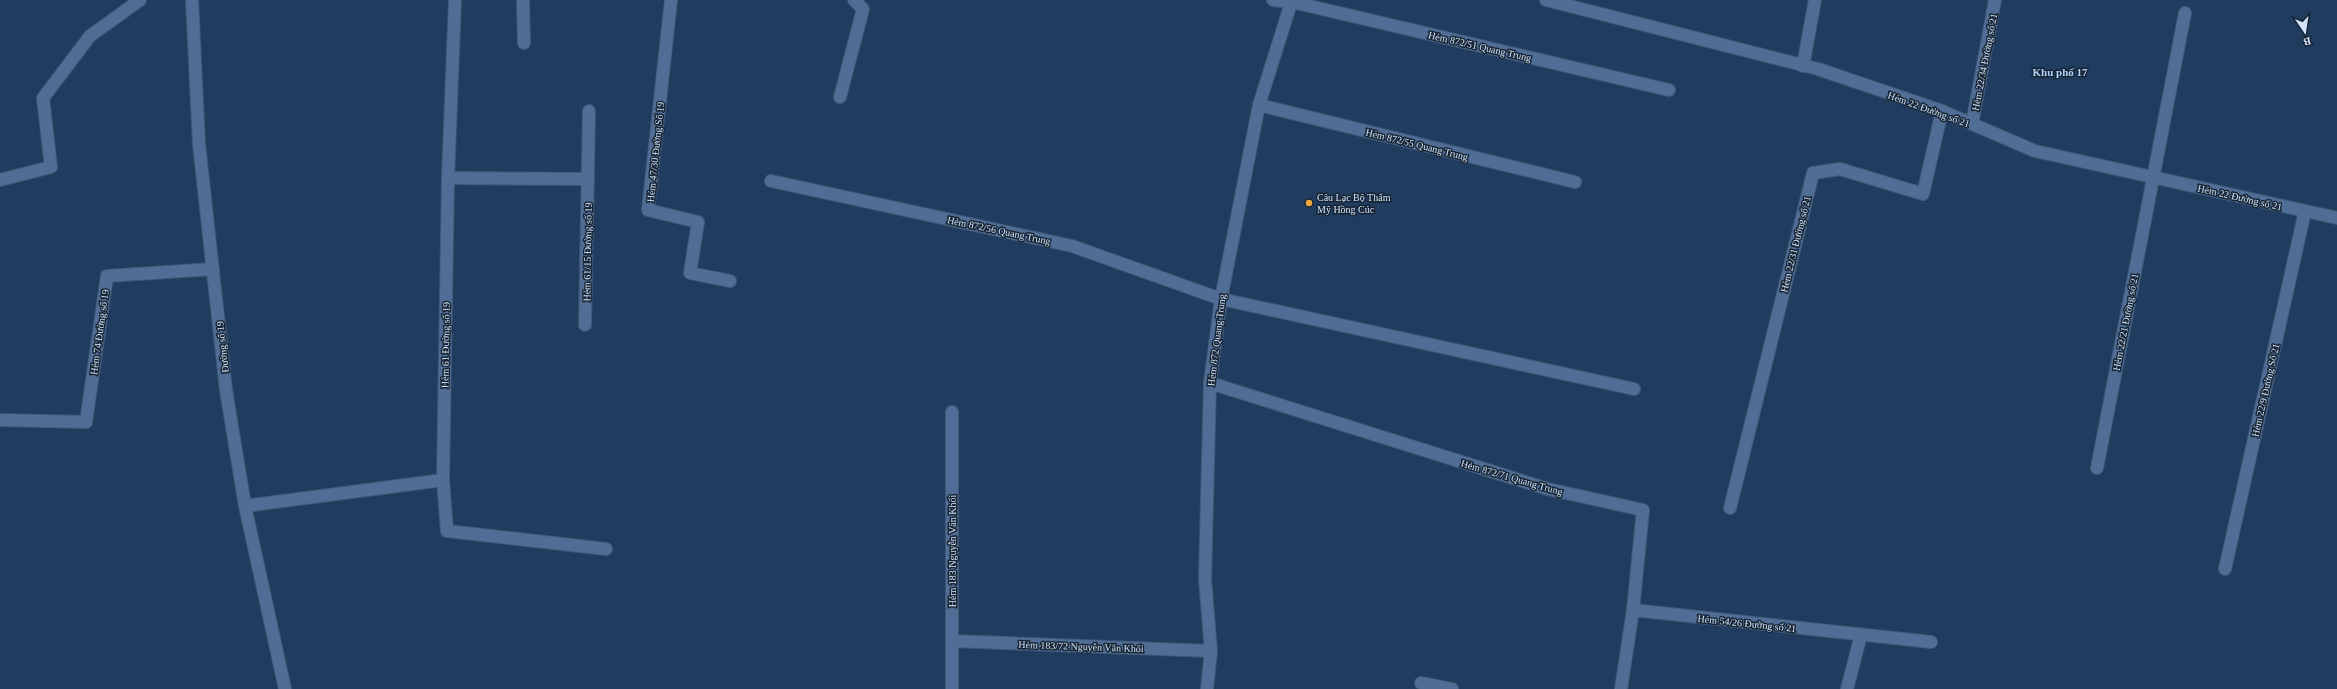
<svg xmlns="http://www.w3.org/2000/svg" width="2337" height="689" viewBox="0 0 2337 689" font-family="'Times New Roman',serif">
	<rect width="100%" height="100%" fill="#203d60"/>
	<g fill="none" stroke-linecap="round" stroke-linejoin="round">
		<g stroke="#3f5977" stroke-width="14">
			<g id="lane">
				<path d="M671,0L648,210L698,222L690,273L730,281"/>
				<path d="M840,97L863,9L854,0"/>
				<path d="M1221,299L1634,389"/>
				<path d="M0,420L86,422"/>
			</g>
		</g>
		<g stroke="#3f5977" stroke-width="14">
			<g id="street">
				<path d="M192,0L199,144L226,390L245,506L285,689"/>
				<path d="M455,0L448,178L443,480L447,531L606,549"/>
				<path d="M523,0L524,43"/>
				<path d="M1273,0L1292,2L1669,90"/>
				<path d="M1546,0L1818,69L1942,111L2035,151L2337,218"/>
				<path d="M1803,66L1815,0"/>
				<path d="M1259,105L1575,182"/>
				<path d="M1972,124L1995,0"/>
				<path d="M448,178L588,179"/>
				<path d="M0,180L51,167L43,98L90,36L140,0"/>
				<path d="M771,181L1072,246L1221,299"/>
				<path d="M585,325L589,111"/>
				<path d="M1210,383L1548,489L1643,510L1633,610L1621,689"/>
				<path d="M952,412V689"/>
				<path d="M86,422L107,276L213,269"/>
				<path d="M2097,468L2185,13"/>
				<path d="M245,506L443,480"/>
				<path d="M1730,508L1813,173L1840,169L1923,194L1942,111"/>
				<path d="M2225,569L2305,211"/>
				<path d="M1633,610L1931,642"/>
				<path d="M952,641L1211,651"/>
				<path d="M1421,683L1452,689"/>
				<path d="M1207,689L1211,651L1205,579L1210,383L1221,299L1259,105L1292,0"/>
				<path d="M1847,689L1861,635"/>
			</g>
		</g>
		<use href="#lane" stroke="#506e95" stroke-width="12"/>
		<use href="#street" stroke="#506e95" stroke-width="12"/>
	</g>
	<circle fill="#eda83b" stroke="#172434" stroke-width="1.5" cx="1309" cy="203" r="4"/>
	<g text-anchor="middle" stroke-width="3" stroke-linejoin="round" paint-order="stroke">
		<g font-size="10" fill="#d3e4fa" stroke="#172434">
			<text transform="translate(1480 46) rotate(13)" y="4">Hẻm 872/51 Quang Trung</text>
			<text transform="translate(1984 62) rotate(-79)" y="4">Hẻm 22/34 Đường số 21</text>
			<text transform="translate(1929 109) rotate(20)" y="4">Hẻm 22 Đường số 21</text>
			<text transform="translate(1417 144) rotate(14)" y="4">Hẻm 872/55 Quang Trung</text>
			<text transform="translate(655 152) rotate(-84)" y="4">Hẻm 47/30 Đường Số 19</text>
			<text transform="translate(2240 197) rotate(13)" y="4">Hẻm 22 Đường số 21</text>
			<text transform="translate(999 230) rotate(12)" y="4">Hẻm 872/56 Quang Trung</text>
			<text transform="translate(1795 244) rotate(-76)" y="4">Hẻm 22/31 Đường số 21</text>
			<text transform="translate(587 252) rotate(-89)" y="4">Hẻm 61/15 Đường số 19</text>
			<text transform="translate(2125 322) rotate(-79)" y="4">Hẻm 22/21 Đường số 21</text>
			<text transform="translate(99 332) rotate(-82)" y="4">Hẻm 74 Đường số 19</text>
			<text transform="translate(1216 340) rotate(-83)" y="4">Hẻm 872 Quang Trung</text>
			<text transform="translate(445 345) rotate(-89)" y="4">Hẻm 61 Đường số 19</text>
			<text transform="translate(222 347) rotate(-96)" y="4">Đường số 19</text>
			<text transform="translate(2265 390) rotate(-77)" y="4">Hẻm 22/9 Đường Số 21</text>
			<text transform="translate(1512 477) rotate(16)" y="4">Hẻm 872/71 Quang Trung</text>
			<text transform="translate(952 551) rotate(-90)" y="4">Hẻm 183 Nguyễn Văn Khối</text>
			<text transform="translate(1747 623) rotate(6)" y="4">Hẻm 54/26 Đường số 21</text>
			<text transform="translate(1081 646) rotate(2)" y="4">Hẻm 183/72 Nguyễn Văn Khối</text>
		</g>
		<g font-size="10" fill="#d3e4fa" stroke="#172434" text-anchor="start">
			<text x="1317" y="201">Câu Lạc Bộ Thẩm<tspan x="1317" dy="12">Mỹ Hồng Cúc</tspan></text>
		</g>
		<g font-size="11" font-weight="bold" fill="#b0d2fd" stroke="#172434">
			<text x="2060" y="76">Khu phố 17</text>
		</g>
	</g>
	<g transform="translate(2305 32) rotate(167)" stroke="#172434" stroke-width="3" paint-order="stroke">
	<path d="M0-3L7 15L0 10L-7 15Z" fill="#d3e4fa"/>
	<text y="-6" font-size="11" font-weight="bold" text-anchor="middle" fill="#d3e4fa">B</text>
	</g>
</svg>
